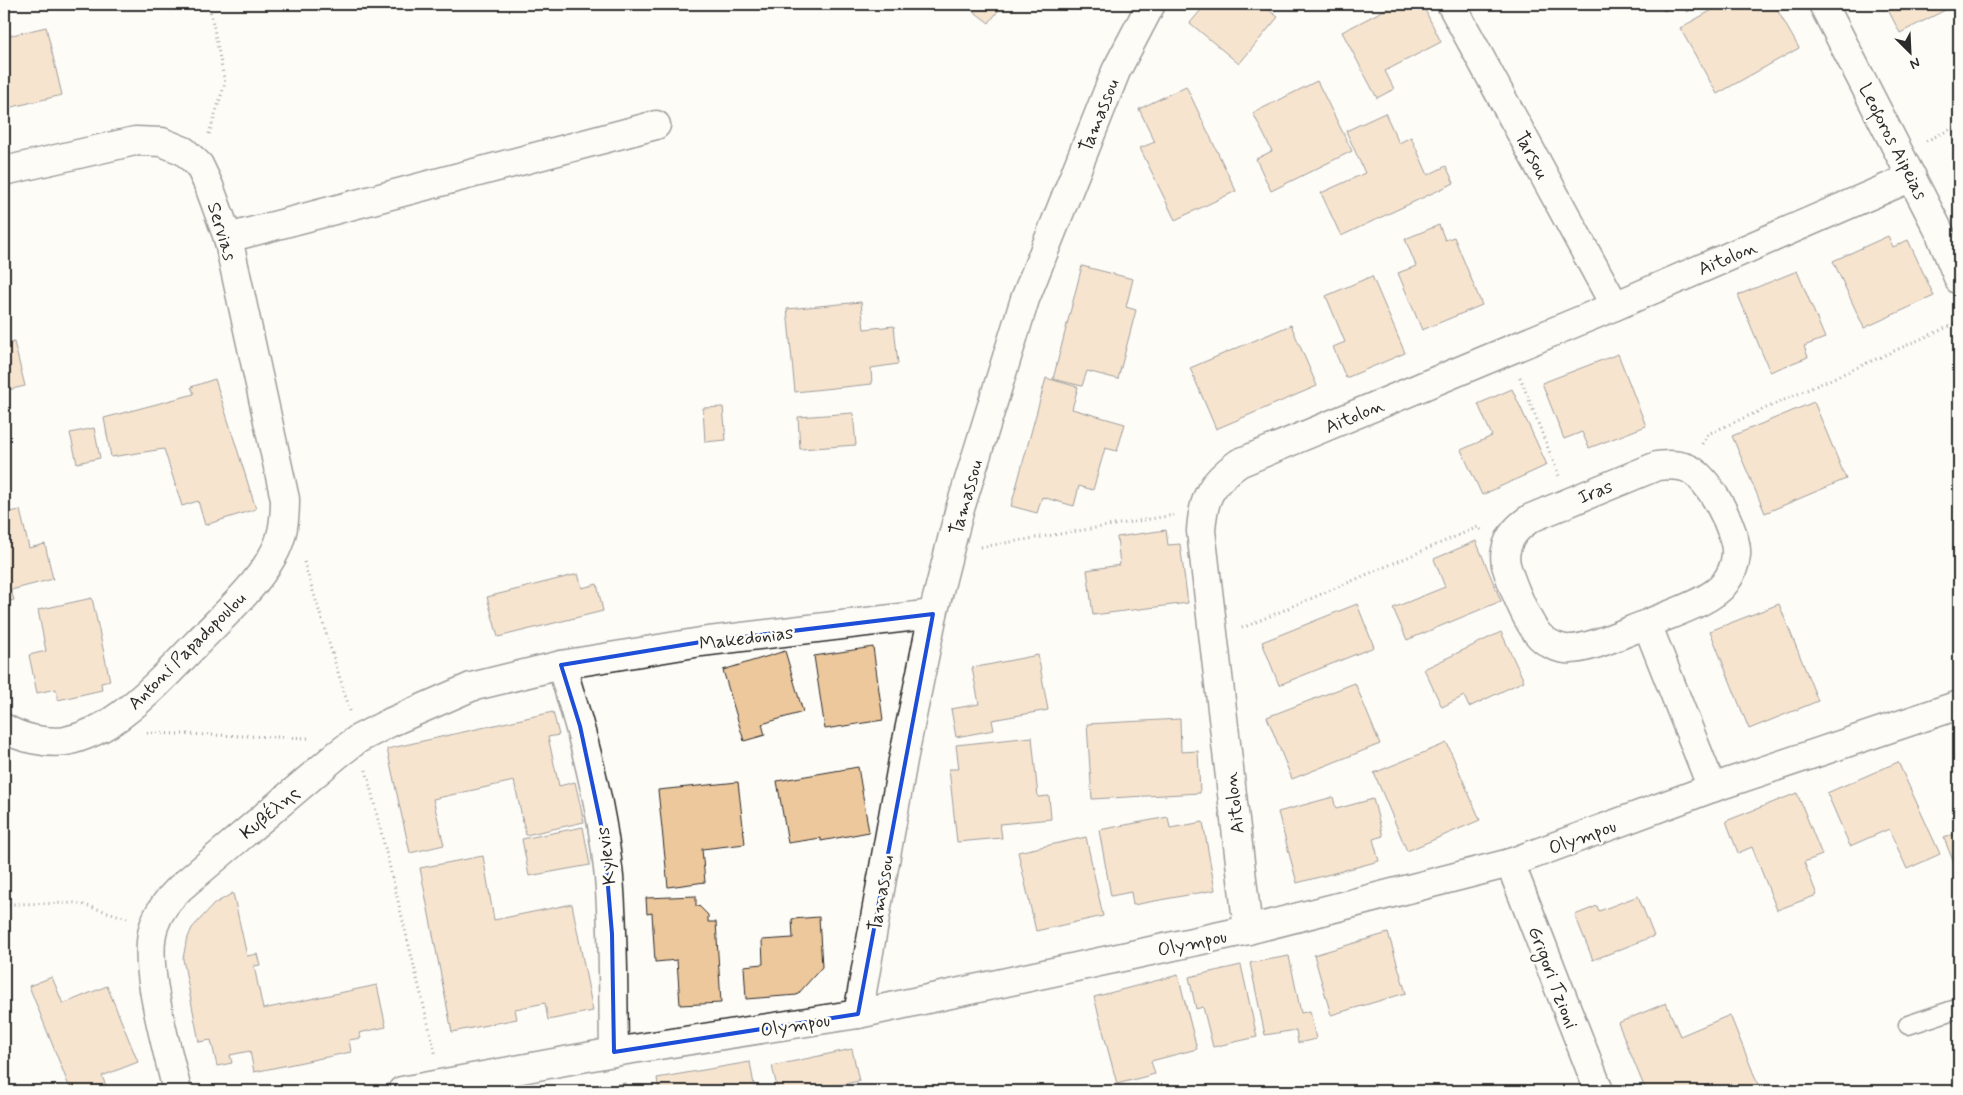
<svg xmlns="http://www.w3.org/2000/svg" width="1963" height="1095" viewBox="0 0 1963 1095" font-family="Mynerve,sans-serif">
	<rect width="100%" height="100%" fill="#fdfcf7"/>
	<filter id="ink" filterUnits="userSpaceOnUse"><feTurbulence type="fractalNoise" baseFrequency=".02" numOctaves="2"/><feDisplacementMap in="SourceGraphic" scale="10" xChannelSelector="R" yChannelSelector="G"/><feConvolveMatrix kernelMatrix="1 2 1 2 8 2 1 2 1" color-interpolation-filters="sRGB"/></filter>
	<g filter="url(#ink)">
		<g fill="#edc89d" stroke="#2b2b2b">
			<path d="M964,4H1003L989,23Z"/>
			<path d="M1206,4H1261L1278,17L1239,64L1190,23Z"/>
			<path d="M1396,4H1422L1441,42L1385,71L1394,89L1377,98L1342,32Z"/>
			<path d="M1660,4H1677L1664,11Z"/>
			<path d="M1682,4H1701L1687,12Z"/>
			<path d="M1723,4H1774L1799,48L1717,94L1680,28Z"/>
			<path d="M1885,4H1957L1900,33Z"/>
			<path d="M46,27L62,95L4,109V37Z"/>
			<path d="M1317,81L1352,151L1271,191L1256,159L1272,151L1253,113Z"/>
			<path d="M1186,86L1236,191L1175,220L1140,148L1155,142L1139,109Z"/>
			<path d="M1385,113L1399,143L1411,137L1428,175L1446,166L1454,183L1341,236L1321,193L1365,173L1346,131Z"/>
			<path d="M1439,225L1445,240L1454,237L1482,305L1422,330L1398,273L1416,266L1405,239Z"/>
			<path d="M1888,236L1893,247L1908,240L1934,296L1864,328L1833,261Z"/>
			<path d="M1082,266L1133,279L1126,307L1136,310L1118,379L1087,371L1082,386L1053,379Z"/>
			<path d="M1797,271L1825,338L1804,346L1808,357L1770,372L1738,295Z"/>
			<path d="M1372,276L1405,353L1346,378L1333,347L1345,342L1326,296Z"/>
			<path d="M861,302L864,329L894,326L898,364L871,368L872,384L795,392L787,309Z"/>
			<path d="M1291,325L1317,386L1216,429L1190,368Z"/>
			<path d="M14,342L25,386L4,391V345Z"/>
			<path d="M1618,354L1646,426L1589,448L1582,432L1564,439L1542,383Z"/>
			<path d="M1046,378L1078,387L1072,409L1125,424L1117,451L1105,448L1093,490L1079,486L1074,506L1042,497L1037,513L1011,506Z"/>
			<path d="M215,379L256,509L205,525L198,501L182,506L164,449L111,457L104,418L194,394L191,387Z"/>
			<path d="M1512,389L1547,465L1482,495L1461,450L1492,436L1478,404Z"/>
			<path d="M1814,402L1846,479L1765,513L1732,436Z"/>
			<path d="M723,407L726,440L705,442L703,408Z"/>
			<path d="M853,413L856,445L800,449L798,417Z"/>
			<path d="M94,428L100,458L77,463L70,433Z"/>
			<path d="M20,510L29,548L45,544L53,579L11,590L14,600L4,603V513Z"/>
			<path d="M1166,530L1168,545L1180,544L1188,603L1093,615L1087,570L1120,565L1117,537Z"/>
			<path d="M1476,541L1501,601L1407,640L1393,608L1445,587L1434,559Z"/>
			<path d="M578,574L582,588L597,584L603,611L498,637L487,597Z"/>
			<path d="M92,598L110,681L101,683L102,690L58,700L56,689L37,693L29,655L46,651L38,610Z"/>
			<path d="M1357,604L1374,647L1279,685L1262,642Z"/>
			<path d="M1779,604L1818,701L1749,729L1710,631Z"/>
			<path d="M1501,632L1524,681L1469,707L1464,696L1442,707L1424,669Z"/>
			<path d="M873,647L883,720L825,729L814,656Z"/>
			<path d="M785,651L803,712L762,724L765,735L744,741L723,670Z"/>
			<path d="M1038,655L1048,710L992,720L994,730L956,737L951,709L979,704L972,668Z"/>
			<path d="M1355,683L1380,744L1292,779L1267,717Z"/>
			<path d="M553,712L559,735L548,737L559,786L575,782L584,822L526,835L514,781L433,799L444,845L410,853L387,749Z"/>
			<path d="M1180,719L1181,752L1198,751L1200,793L1092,799L1087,724Z"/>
			<path d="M1032,737L1038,797L1049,796L1051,819L1000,824L1002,838L957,842L949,769H959L956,745Z"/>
			<path d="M1447,743L1480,820L1407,851L1374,773Z"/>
			<path d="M1898,762L1940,854L1907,869L1889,829L1850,846L1827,793Z"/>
			<path d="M858,767L869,832L821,841V838L788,843L777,781Z"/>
			<path d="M738,782L745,844L702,849L705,882L668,887L658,790Z"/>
			<path d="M1797,793L1822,855L1804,862L1817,895L1777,910L1752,847L1738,853L1726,821Z"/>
			<path d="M1333,797L1336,809L1373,799L1383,836L1373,839L1379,861L1297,883L1278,812Z"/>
			<path d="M1168,817L1170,828L1203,822L1215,890L1133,905L1131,892L1111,896L1099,830Z"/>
			<path d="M583,827L590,865L529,876L522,839Z"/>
			<path d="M1959,832V865L1955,866L1944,838Z"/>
			<path d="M1086,837L1103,916L1036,931L1018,852Z"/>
			<path d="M483,856L494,920L572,904L593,1011L548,1020L545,1003L515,1009L517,1019L452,1032L420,868Z"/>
			<path d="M233,893L247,956L257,954L260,965L254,966L263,1009L377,985L386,1027L359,1033L361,1038L349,1040L351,1052L254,1072L250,1051L230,1055L232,1063L217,1066L211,1040L199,1042L183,959L186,942L192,928L214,904Z"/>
			<path d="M696,896V906H699L708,915V922H716L721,1003L680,1005L677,960L655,962L652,913L647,914L646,898Z"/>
			<path d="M1638,896L1654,936L1593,960L1575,915L1597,906L1599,911Z"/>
			<path d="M819,917L822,967L797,995L746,999L744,966L763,964L762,940L793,938L792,919Z"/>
			<path d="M1388,933L1406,993L1331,1015L1314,955Z"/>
			<path d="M1289,956L1301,1013L1310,1011L1316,1039L1298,1043L1296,1030L1265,1035L1250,963Z"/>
			<path d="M1241,965L1257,1037L1213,1047L1203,1007L1196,1009L1189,977Z"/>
			<path d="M1178,975L1197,1049L1151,1061L1155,1074L1117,1084L1094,997Z"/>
			<path d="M52,977L63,1004L107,986L138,1062L102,1076L108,1091H71L29,986Z"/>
			<path d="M1666,1003L1680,1036L1730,1015L1759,1087L1748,1091H1646L1618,1023Z"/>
			<path d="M852,1049L859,1081L822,1089L823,1091H778L772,1066Z"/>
			<path d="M750,1062L755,1091H659L657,1078Z"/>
			<path d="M625,1083L626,1091H599L598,1088Z"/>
		</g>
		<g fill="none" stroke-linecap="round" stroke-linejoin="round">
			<g stroke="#2b2b2b" stroke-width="21">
				<path id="lane" d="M1908,1025L1959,1008"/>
			</g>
			<g stroke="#2b2b2b" stroke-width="31">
				<g id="street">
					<path d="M1451,4L1615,306"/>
					<path d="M4,171L135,141L162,142L184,151L199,165L209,186L228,238L285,499C285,520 283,539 272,557C254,589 223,616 197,643C173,668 149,694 121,715C105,727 84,737 66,741C46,744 20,738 4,728"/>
					<path d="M228,238L656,125"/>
					<path d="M1647,624C1628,631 1591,649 1571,649C1562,650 1550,645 1543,639C1529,629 1511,582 1506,565C1505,560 1505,554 1506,550C1509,535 1519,526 1531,518L1657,466C1667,465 1677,464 1687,468C1709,476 1738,533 1736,555C1735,565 1731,575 1725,583C1713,601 1667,615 1647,624L1712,788"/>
					<path d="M561,665C583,734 602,804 609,877C614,935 613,994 614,1052"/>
					<path d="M1510,863L1599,1091"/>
					<path d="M1248,930L1201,531C1203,497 1211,483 1239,463L1615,306L1912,177"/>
					<path d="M858,1014L903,760L933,614L959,512L1025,299L1116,71L1151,4"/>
					<path d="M177,1091C168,1050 141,964 154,926C159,910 169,899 180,888L337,755L358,739L391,722L471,687L561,665L701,642L933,614"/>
					<path d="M402,1091L614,1052L858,1014L1248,930L1510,863L1712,788L1959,705"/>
				</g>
			</g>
			<g stroke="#2b2b2b" stroke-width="31">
				<path id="secondary" d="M1823,4L1939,231L1959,280"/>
			</g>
			<g stroke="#2b2b2b" stroke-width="3" stroke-dasharray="1 4" stroke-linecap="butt">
				<path d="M209,134L225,83L209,4"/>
				<path d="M1926,141L1959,125"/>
				<path d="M1520,377L1559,476"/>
				<path d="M1702,444L1708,434L1959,322"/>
				<path d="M981,547L1174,515"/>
				<path d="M304,562L350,711"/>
				<path d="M1242,628L1478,527L1481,530"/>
				<path d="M147,733L311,738"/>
				<path d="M366,770L436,1056"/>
				<path d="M4,907L13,904L78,903L127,918"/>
			</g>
			<use href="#lane" stroke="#fdfcf7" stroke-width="18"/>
			<use href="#street" stroke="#fdfcf7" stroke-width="28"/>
			<use href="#secondary" stroke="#fdfcf7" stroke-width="28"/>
		</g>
	</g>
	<path d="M0 0H1963V1095H0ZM933,614L858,1014L614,1052L612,934L604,839L580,726L561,665L701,642Z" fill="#fdfcf7" fill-opacity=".55" fill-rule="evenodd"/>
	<path fill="none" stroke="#1d4ed8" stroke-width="4" stroke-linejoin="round" d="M933,614L858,1014L614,1052L612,934L604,839L580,726L561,665L701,642Z"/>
	<g text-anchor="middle" stroke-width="5" stroke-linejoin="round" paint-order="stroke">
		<g font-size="19" fill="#2b2b2b" stroke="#fdfcf7">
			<text transform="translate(1098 115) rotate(-68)" y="7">Tamassou</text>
			<text transform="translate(1894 141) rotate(63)" y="7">Leoforos Aipeias</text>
			<text transform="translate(1533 155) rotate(62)" y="7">Tarsou</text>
			<text transform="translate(223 231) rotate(73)" y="7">Servias</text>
			<text transform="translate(1727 257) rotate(-23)" y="7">Aitolon</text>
			<text transform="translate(1354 415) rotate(-23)" y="7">Aitolon</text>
			<text transform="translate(1595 491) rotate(-22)" y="7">Iras</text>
			<text transform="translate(965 497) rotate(-74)" y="7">Tamassou</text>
			<text transform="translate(746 637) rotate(-7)" y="7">Makedonias</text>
			<text transform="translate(186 650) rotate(-45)" y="7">Antoni Papadopoulou</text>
			<text transform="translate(1233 803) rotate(-97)" y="7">Aitolon</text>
			<text transform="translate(269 812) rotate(-40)" y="7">Κυβέλης</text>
			<text transform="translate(1582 836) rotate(-20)" y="7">Olympou</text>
			<text transform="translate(605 856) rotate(-97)" y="7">Kylevis</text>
			<text transform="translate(880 893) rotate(-80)" y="7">Tamassou</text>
			<text transform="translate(1192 942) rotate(-12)" y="7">Olympou</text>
			<text transform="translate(1554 977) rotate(69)" y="7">Grigori Tzioni</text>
			<text transform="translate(795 1024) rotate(-9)" y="7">Olympou</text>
		</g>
	</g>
	<rect width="1963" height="1095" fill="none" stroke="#fdfcf7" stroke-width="20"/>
	<rect x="10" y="10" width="1943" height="1075" fill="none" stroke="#2b2b2b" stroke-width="2" filter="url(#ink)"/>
	<g transform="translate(1910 52) rotate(156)" stroke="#fdfcf7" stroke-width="4" paint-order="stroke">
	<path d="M0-4L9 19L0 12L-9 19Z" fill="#2b2b2b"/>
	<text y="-8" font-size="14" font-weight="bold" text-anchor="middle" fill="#2b2b2b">N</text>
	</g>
</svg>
